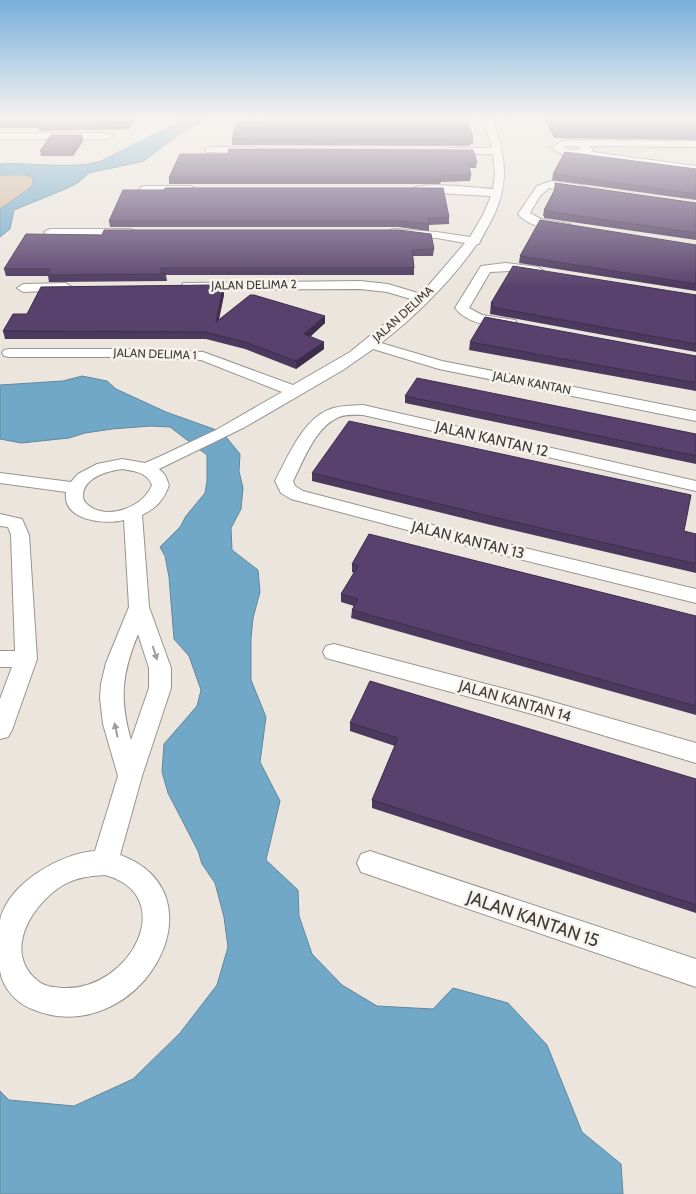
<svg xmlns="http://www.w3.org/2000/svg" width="696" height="1194" viewBox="0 0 696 1194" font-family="Cabin,sans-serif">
	<rect width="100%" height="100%" fill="#ebe5de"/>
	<path fill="#cfb99e" d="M0,175L33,176V183L30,188L0,209Z"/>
	<g fill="#71a8c7" stroke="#62889c">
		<path d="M185,119H205L178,135L144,161L89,173L79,182L68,188L14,210L10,229L0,237V209L30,188L33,183V177L26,175H0V164C33,162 71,170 101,161Z"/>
		<path d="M82,376L107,381L116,389L166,412L222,432L240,454L239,471L243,488L241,509L231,528L232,550L258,570L260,592L253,618L251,638V680L266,717L260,762L280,801L266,860L298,890L299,916L312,954L342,985L377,1006L433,1009L453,988L508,1003L547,1045L582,1132L621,1164L623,1194H0V1091L9,1100L74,1106L133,1079L180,1033L217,985L228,947L224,917L215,883L202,864L198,851L168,793L162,772L164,744L197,706L201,690L189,656L174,639L169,577L165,556L160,547L180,527L186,516L205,493L207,481V455L170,427L151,426L112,429L85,433L69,438L21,443L0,439V385L63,381Z"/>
	</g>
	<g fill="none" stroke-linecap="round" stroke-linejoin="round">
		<g stroke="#99948e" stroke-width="2">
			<g id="minor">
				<path d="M484,119H493C504,155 510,177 495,213C490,224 483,234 479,244H477C450,282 418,314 381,343L442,361L696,411V421L439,369L373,349L343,370L245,427L159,469L165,475L169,485C164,500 156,508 142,515L149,607L171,668V688L142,776L120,855C230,895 136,1053 32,1009C16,1003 2,987 0,970C0,957 0,934 0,921C7,884 61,853 95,851L118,776L103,724L100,698L101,684L106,663L129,607L124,520C105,525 62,521 66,492L0,483V473L71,482L78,474L97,464L122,459L145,463L161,456L216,430L282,392L201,360L146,357H9L4,356L2,353L4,350L9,349H146L203,352L293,385L350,352L414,300L387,292L360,289L188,290L183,289L182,286L183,283L360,281L388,284L421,294L465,243L437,238L393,235L387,232L393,229L437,232L470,237L483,215L491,196L417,192L412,189C421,181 478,188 493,189L495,174L493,154H447L442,151L447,148H492ZM122,469C134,471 147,472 152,485C144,507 107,521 88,505C84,502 83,499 83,495C84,477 108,471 122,469ZM138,634L149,668V688L131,740C119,699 122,673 138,634ZM105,875C180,895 131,991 63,988C54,987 45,987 38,981C1,952 33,902 65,884C78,877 91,876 105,875Z"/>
				<path d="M0,133H109L114,136L109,139H0Z"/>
				<path d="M564,140L696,141V147L589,146L593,150L592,152L696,166V172L584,155C572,158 560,156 552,147ZM566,146H576L582,149L572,150L563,147Z"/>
				<path d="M210,147H256L261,150L256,153L207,152L205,150Z"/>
				<path d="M551,181L582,185L587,188L582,191L549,188L540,196L530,213L541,219L570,224L572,226L570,228C555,232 528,227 518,214L537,186Z"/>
				<path d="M145,186H191L196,189L191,192L141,191L140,189L141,187Z"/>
				<path d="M50,229H131L137,232L131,235L46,234L44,232Z"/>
				<path d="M505,263L538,267L544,271L538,275L512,271L490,272L469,308L482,315L515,320L517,323L515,326C497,330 466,323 455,308L481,266Z"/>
				<path d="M66,283L72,287L71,290L23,292L17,288L23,284Z"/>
				<path d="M363,405L696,481V491L363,415C355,415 346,414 339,417C315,427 304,460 293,481L295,486L303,491L475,536L696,589V603L475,548L291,499L281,493L275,481C288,457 302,421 328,410C339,405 351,406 363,405Z"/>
				<path d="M0,514L22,519L29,535L37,659L12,730L8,737L0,739V699L12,667H0V651H15L11,535L8,527L0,526Z"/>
				<path d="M334,644L532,696L696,743V763L532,714L326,658L323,652L326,646Z"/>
				<path d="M370,851L696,959V987L361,872L357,863L361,854Z"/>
			</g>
		</g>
		<use href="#minor" fill="#fff" fill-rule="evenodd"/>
	</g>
	<g fill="#4c395e">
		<path d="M0,119H134L129,129L40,131L39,128H0Z"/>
		<path d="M544,119H696V140L554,138Z"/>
		<path d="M82,135L83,141L73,156H41L40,151Z"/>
		<path d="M473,138V144H470V146L232,145V139Z"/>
		<path d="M228,154L477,162L476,168H469L471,175L470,181L441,182L440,184H169V178Z"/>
		<path d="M696,169V200L552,180L553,174Z"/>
		<path d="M555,183L696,203V240L544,218V216H543L544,210L554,190Z"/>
		<path d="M449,217V224L429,225V231L398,227H110L109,221Z"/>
		<path d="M26,234L434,249L433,256H413L414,268V275H166L167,281L49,282L48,276H6L4,269Z"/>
		<path d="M696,245V291L519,263L520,256Z"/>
		<path d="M223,288L224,295L219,320L325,316V323L310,337L324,349L296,369L245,349L206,339H5L3,331L27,314Z"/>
		<path d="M696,295V352L490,314L491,303Z"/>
		<path d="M470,342L696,356V391L469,350Z"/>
		<path d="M405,396L696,434V464L405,403Z"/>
		<path d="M312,473L684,531L696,534V573L491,525L312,481Z"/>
		<path d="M352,564L696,616V715L351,618L352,610L354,606L341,602V594L354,573L352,572Z"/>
		<path d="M350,723L696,779V913L372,808V800L395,746L350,731Z"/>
	</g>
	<g fill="#3e2e4c">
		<path d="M130,119H134L129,129L128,123Z"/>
		<path d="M82,135L83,141L73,156L72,151Z"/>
		<path d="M223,288L224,295L216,330V322Z"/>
		<path d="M325,316V323L304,342V334Z"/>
		<path d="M324,342V349L296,369V361Z"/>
	</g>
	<g fill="#58426d" stroke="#3e2e4c">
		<path d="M0,119H130L128,123L38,125L41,123H0Z"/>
		<path d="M272,119H467L473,138H470L471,140L232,139L237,121H271Z"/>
		<path d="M548,119H696V134L555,133Z"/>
		<path d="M51,135H82L72,151H40Z"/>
		<path d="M229,149L473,150L477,162H468L471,175L440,176L441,178H169L180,154H228Z"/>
		<path d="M565,152L696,169V194L553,174Z"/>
		<path d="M555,183L696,203V233L545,211L546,210H544L556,188Z"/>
		<path d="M165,188H443L449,217L428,218L429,224L398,221H109L123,190H164Z"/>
		<path d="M540,220L696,245V284L520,256Z"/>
		<path d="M104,230H398L431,234L434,249L412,250L414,268H161L160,272L166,274L47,275L50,269H4L26,234L102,235Z"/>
		<path d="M513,266L696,295V344L491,307L493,303H491Z"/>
		<path d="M212,285L223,288L216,322L250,295H254L325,316L304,334L324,342L296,361L245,342L205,332L3,331L13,314H27L41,287Z"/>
		<path d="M485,317L696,356V383L470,342Z"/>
		<path d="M417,378L696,434V456L405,396Z"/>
		<path d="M349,421L691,495L684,531L696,534V564L493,517L312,473Z"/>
		<path d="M369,534L696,616V706L352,610L358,599L341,594L358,566L352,564Z"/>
		<path d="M370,681L696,779V905L372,800L398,738L350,723Z"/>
	</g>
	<defs><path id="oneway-solid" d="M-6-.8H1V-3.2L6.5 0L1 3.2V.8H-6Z" transform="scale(1.25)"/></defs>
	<g fill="#9e9e9c">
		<use href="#oneway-solid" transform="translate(155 653) rotate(72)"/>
		<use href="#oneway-solid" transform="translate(116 730) rotate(-102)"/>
	</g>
	<linearGradient id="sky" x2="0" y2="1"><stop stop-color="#78afdb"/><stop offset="0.41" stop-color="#f6f3f0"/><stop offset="1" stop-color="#f6f3f0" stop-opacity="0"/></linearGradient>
	<rect width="696" height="287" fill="url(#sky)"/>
	<g text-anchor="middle" stroke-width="5" stroke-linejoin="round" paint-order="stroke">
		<g font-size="12" fill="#3e3c39" stroke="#f8f2ec">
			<text transform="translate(254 285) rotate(-1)" y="4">JALAN DELIMA 2</text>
			<text transform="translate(403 314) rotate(-42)" y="4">JALAN DELIMA</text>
			<text transform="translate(155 354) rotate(2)" y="4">JALAN DELIMA 1</text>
			<text transform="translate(532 383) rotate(11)" y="4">JALAN KANTAN</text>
		</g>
		<g font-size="15" fill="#3e3c39" stroke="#f8f2ec">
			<text transform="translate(492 439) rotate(13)" y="5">JALAN KANTAN 12</text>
			<text transform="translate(468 540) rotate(14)" y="5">JALAN KANTAN 13</text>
			<text transform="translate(515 701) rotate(16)" y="5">JALAN KANTAN 14</text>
		</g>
		<g font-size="18" fill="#3e3c39" stroke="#f8f2ec">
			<text transform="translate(533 919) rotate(19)" y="6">JALAN KANTAN 15</text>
		</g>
	</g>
</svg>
